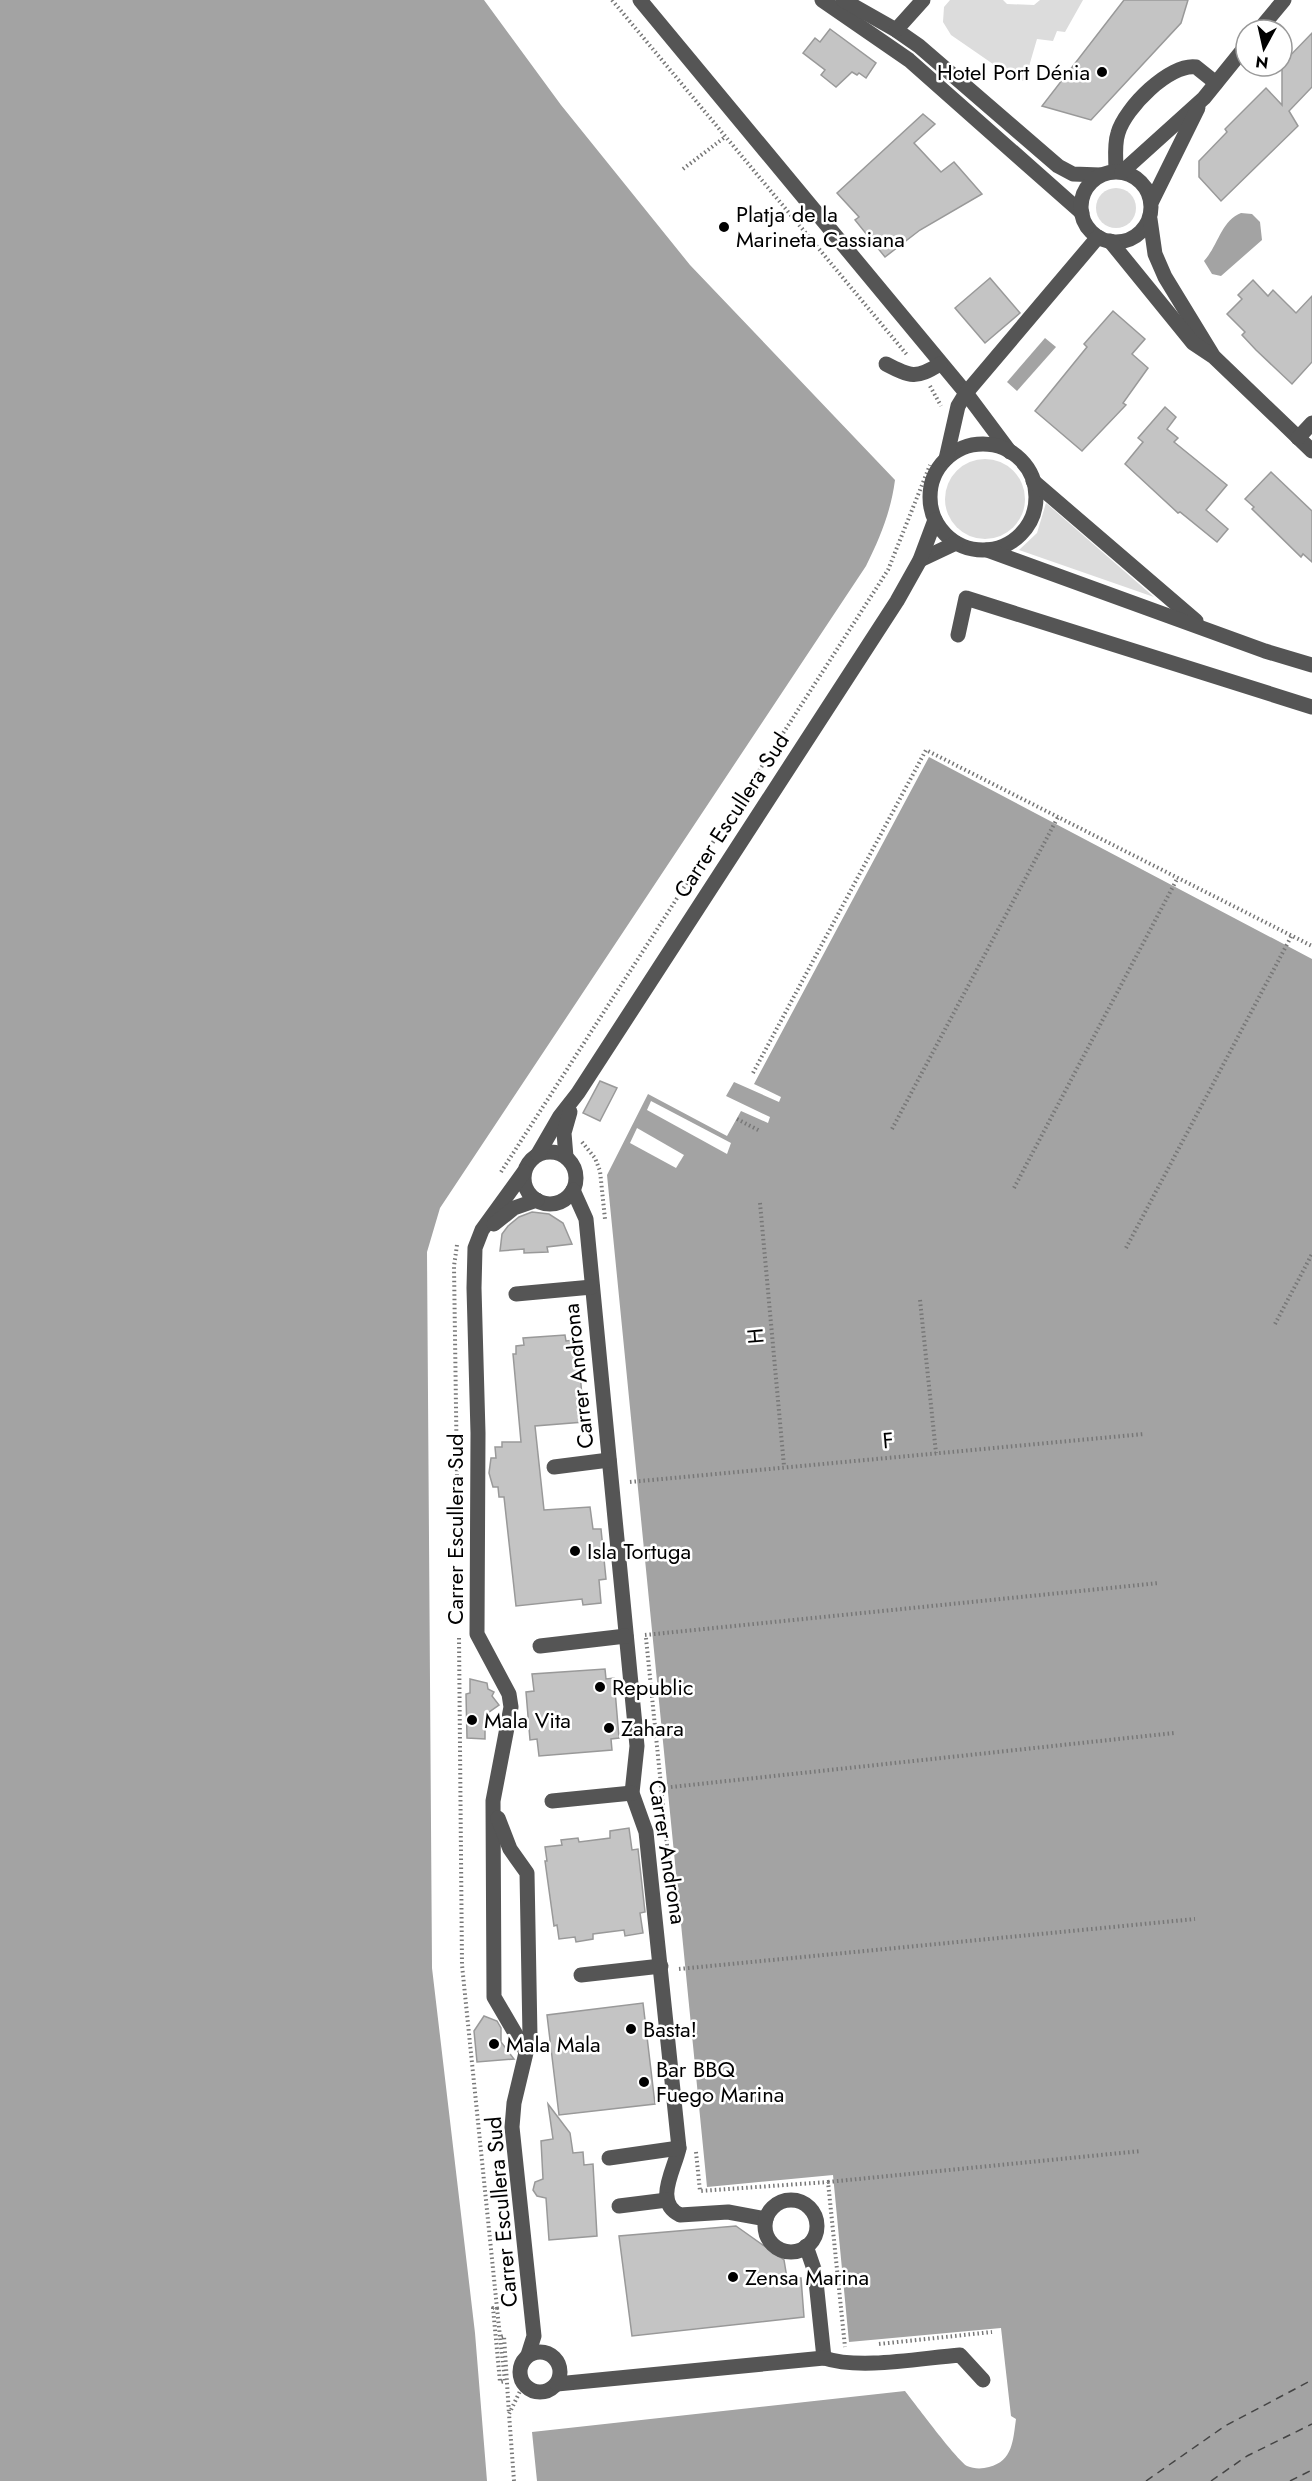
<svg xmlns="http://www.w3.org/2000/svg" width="1312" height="2481" viewBox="0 0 1312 2481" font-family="Jost,sans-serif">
	<rect width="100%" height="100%" fill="#fff"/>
	<g fill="#dcdcdc">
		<path d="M950,0H1003L1007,4L1034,5L1040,0H1083L1065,32L1057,31L1053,41L1037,39L1025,80L1019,82L951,35L943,22L944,7Z"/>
		<circle cx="1116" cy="208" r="20"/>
		<circle cx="985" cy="499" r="40"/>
		<path d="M1046,503L1154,597L1019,550L1037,533Z"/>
	</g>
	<g fill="#a3a3a3">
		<path d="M0,0H484L561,105L690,265L895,480C891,511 880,538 866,566L440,1208L427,1252L432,1968L475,2333L487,2481H0Z"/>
		<path d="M1241,213L1252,214L1260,222L1262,240L1221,276L1212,274L1204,261C1218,246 1221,221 1241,213Z"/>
		<path d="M1045,338L1056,347L1017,391L1007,382Z"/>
		<path d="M929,757L1312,959V2481H537L532,2432L905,2391C916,2405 956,2459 967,2466C974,2469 982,2469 989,2467C1013,2461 1013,2440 1016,2419L1011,2416L1001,2328L849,2342L833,2175L707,2187L607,1175L648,1094L727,1136L741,1111L768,1123L770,1117L726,1096L734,1082L779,1102L781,1097L754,1084Z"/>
	</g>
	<g fill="#fff">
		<path d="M651,1101L731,1143L727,1154L647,1110Z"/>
		<path d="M637,1128L684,1155L676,1168L630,1143Z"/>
	</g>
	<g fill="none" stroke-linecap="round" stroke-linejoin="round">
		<g stroke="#444" stroke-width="1.5" stroke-dasharray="8 6" stroke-linecap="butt">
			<path d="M1146,2481L1225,2426L1312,2380"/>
			<path d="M1211,2481L1247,2456L1312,2424"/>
			<path d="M1290,2481L1312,2470"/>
		</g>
	</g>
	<g fill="#c4c4c4" stroke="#999" stroke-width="1.5">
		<path d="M1124,0H1188L1181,23L1091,120L1042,106Z"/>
		<path d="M830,29L876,63L866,78L859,73L857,75L852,72L836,87L821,75L825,70L803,53L815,38L820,42Z"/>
		<path d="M1312,33V87L1289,111L1298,126L1221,201L1199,177V161L1227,132L1225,129L1266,88L1282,105V64Z"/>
		<path d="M923,114L935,124L914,143L941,172L954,162L982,194L920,230L885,257L855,220L859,217L837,193Z"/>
		<path d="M990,278L1020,313L985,343L955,308Z"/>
		<path d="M1253,280L1268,296L1273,290L1296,313L1312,296V362L1292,384L1256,350L1242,335L1245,332L1227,314L1242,299L1238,295Z"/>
		<path d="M1113,311L1145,339L1132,354L1148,368L1123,403L1126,405L1082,451L1035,411L1087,347L1084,344Z"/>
		<path d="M1165,407L1176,417L1167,429L1178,438L1174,442L1227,485L1206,510L1228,529L1217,542L1180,512L1178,513L1125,464L1143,442L1138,438Z"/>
		<path d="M1271,472L1312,511V562L1303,554L1301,557L1252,509L1254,507L1245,499Z"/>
		<path d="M600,1081L617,1088L600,1121L583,1113Z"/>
		<path d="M532,1212L549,1214L563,1223L572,1244L547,1247L548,1252L524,1253V1249L500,1251L502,1234L508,1226L519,1217Z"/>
		<path d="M565,1335L566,1341L574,1340L575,1347H578L584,1422L535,1426L544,1510L590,1507L593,1529H601L606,1579L599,1580L601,1603L583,1605L582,1599L516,1606L504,1497H499L498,1487H493L489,1473L491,1458H496L495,1447H502V1442H521L513,1354H516V1346L524,1345L523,1338Z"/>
		<path d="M605,1669L606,1679L614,1678L619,1738L611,1739L612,1750L539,1756L537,1739L530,1740L526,1692L534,1691L532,1674Z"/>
		<path d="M470,1679L487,1683L488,1689L494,1692L492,1696L499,1705L485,1715V1739L467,1738L466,1694L470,1693Z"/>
		<path d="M629,1828L632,1850L638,1849L645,1912L640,1913L643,1933L625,1936L624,1930L593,1934V1939L576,1942L575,1937L559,1939L557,1925L554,1926L545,1861H547L545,1847L562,1845L561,1840L578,1838L579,1842L610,1838V1831Z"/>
		<path d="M643,2003L655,2104L559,2115L547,2015Z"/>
		<path d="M484,2016L497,2021L501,2028V2042L514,2059L477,2062L474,2031Z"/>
		<path d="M548,2104L570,2133L573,2153L583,2152L584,2165L593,2164L597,2236L549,2240L546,2198L537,2196L533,2190L535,2182L543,2179L541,2141L553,2139Z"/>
		<path d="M736,2226L784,2260L787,2278H801L804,2317L632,2336L619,2236Z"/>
	</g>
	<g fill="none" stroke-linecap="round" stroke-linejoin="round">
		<g stroke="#777" stroke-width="4" stroke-dasharray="1.5 3" stroke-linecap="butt">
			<path d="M612,0L908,356"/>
			<path d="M683,169L725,137"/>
			<path d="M930,386L941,406"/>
			<path d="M753,1073L926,750L1312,946"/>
			<path d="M737,1119L760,1131"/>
			<path d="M892,1129L1058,817"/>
			<path d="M582,1142L595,1158L600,1171L605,1219"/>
			<path d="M501,1172L888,570L930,465"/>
			<path d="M1014,1188L1177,879"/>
			<path d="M760,1203L784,1466"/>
			<path d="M457,1245L454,1266L458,1549"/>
			<path d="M1126,1248L1292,935"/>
			<path d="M920,1300L936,1453"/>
			<path d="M1275,1324L1312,1254"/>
			<path d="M630,1482L1144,1434"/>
			<path d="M645,1635L1159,1583"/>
			<path d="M459,1638L462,1965L497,2308H493L500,2382L505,2381L500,2337L504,2336L509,2414"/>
			<path d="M646,1638L671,1884"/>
			<path d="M662,1788L1174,1733"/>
			<path d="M679,1969L1195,1919"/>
			<path d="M696,2152L700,2191L828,2182L845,2347"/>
			<path d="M828,2182L1141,2151"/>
			<path d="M497,2308L500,2337"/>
			<path d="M879,2344L992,2332"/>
			<path d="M514,2481L509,2414L523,2385"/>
		</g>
		<g stroke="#555" stroke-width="15">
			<path d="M640,0L966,393L1010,452"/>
			<path d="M822,0L909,60L1082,213"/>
			<path d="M843,0L896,30L919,46L1058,166L1073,174L1100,175"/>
			<path d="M896,30L923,0"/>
			<path d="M1259,30L1284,0"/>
			<path d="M1116,171C1116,159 1114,145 1118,133C1125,108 1170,63 1196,67L1216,83"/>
			<circle cx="1116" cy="207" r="35"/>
			<path d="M1122,172L1204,98L1246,46"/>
			<path d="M1152,201L1198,108"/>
			<path d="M1150,219L1155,254L1165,277L1212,354"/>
			<path d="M1110,241L1193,343L1214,357L1312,451"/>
			<path d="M886,364C911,377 916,379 940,364"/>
			<path d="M1298,438L1312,423"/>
			<circle cx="983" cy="497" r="53"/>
			<path d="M946,459L958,406L966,393L1098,237"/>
			<path d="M1033,481L1196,621"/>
			<path d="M987,550L1265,651L1312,665"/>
			<path d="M920,560L956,543"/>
			<path d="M958,635L966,598L1312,707"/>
			<circle cx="550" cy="1178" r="26"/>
			<path d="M538,1154L560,1116L578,1093L897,601L920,560L935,520"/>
			<path d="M566,1157L564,1133L570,1112"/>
			<path d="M524,1172L482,1230L475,1248L474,1288L478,1433L477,1634L509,1694L511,1707L493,1801L494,1997L525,2050"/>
			<path d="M573,1190L586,1219L637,1746L632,1793L646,1832L679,2148C675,2169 653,2202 680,2215L728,2212L766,2219"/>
			<path d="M494,1224L514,1208L537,1200"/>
			<path d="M516,1294L592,1287"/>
			<path d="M554,1467L609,1460"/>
			<path d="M540,1646L626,1636"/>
			<path d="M552,1801L632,1793"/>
			<path d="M498,1818L510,1849L527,1873L530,2036L514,2103L512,2127L534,2336L528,2355"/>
			<path d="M581,1975L661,1966"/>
			<path d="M609,2158L679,2148"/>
			<circle cx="791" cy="2226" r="26"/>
			<path d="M619,2206L667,2200"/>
			<path d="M806,2246L815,2272L824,2358"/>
			<circle cx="540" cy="2372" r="20"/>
			<path d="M557,2384L824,2358C860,2370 921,2358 960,2355L983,2380"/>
		</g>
	</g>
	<g fill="#000" stroke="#fff" stroke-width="2">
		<circle cx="1102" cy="72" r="6"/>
		<circle cx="724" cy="227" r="6"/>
		<circle cx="575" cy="1551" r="6"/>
		<circle cx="600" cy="1687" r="6"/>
		<circle cx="472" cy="1720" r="6"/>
		<circle cx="609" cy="1728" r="6"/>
		<circle cx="631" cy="2029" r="6"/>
		<circle cx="494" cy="2044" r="6"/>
		<circle cx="644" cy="2082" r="6"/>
		<circle cx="733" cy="2277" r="6"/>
	</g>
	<g text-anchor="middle" stroke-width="5" stroke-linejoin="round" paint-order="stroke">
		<g font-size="22" fill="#000" stroke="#fff" text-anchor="start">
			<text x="1090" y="80" text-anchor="end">Hotel Port Dénia</text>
			<text x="736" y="222">Platja de la<tspan x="736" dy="25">Marineta Cassiana</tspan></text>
			<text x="587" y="1559">Isla Tortuga</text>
			<text x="612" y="1695">Republic</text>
			<text x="484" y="1728">Mala Vita</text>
			<text x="621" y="1736">Zahara</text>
			<text x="643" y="2037">Basta!</text>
			<text x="506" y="2052">Mala Mala</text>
			<text x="656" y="2077">Bar BBQ<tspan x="656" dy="25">Fuego Marina</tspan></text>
			<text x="745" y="2285">Zensa Marina</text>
		</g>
		<g font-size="22" fill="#000" stroke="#fff">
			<text transform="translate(731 815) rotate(-57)" y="8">Carrer Escullera Sud</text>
			<text transform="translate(755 1336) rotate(-95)" y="8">H</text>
			<text transform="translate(578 1376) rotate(-96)" y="8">Carrer Androna</text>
			<text transform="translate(888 1440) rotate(-5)" y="8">F</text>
			<text transform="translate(455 1529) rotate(-90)" y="8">Carrer Escullera Sud</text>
			<text transform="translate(668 1852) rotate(81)" y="8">Carrer Androna</text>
			<text transform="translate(501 2212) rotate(-95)" y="8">Carrer Escullera Sud</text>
		</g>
	</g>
	<g transform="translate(1264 48) rotate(188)"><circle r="28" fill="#ffffff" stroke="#999999" stroke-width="1.5"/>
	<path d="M0-4.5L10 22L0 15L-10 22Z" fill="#000000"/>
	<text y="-9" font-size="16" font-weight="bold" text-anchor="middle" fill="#000000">N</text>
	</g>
</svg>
